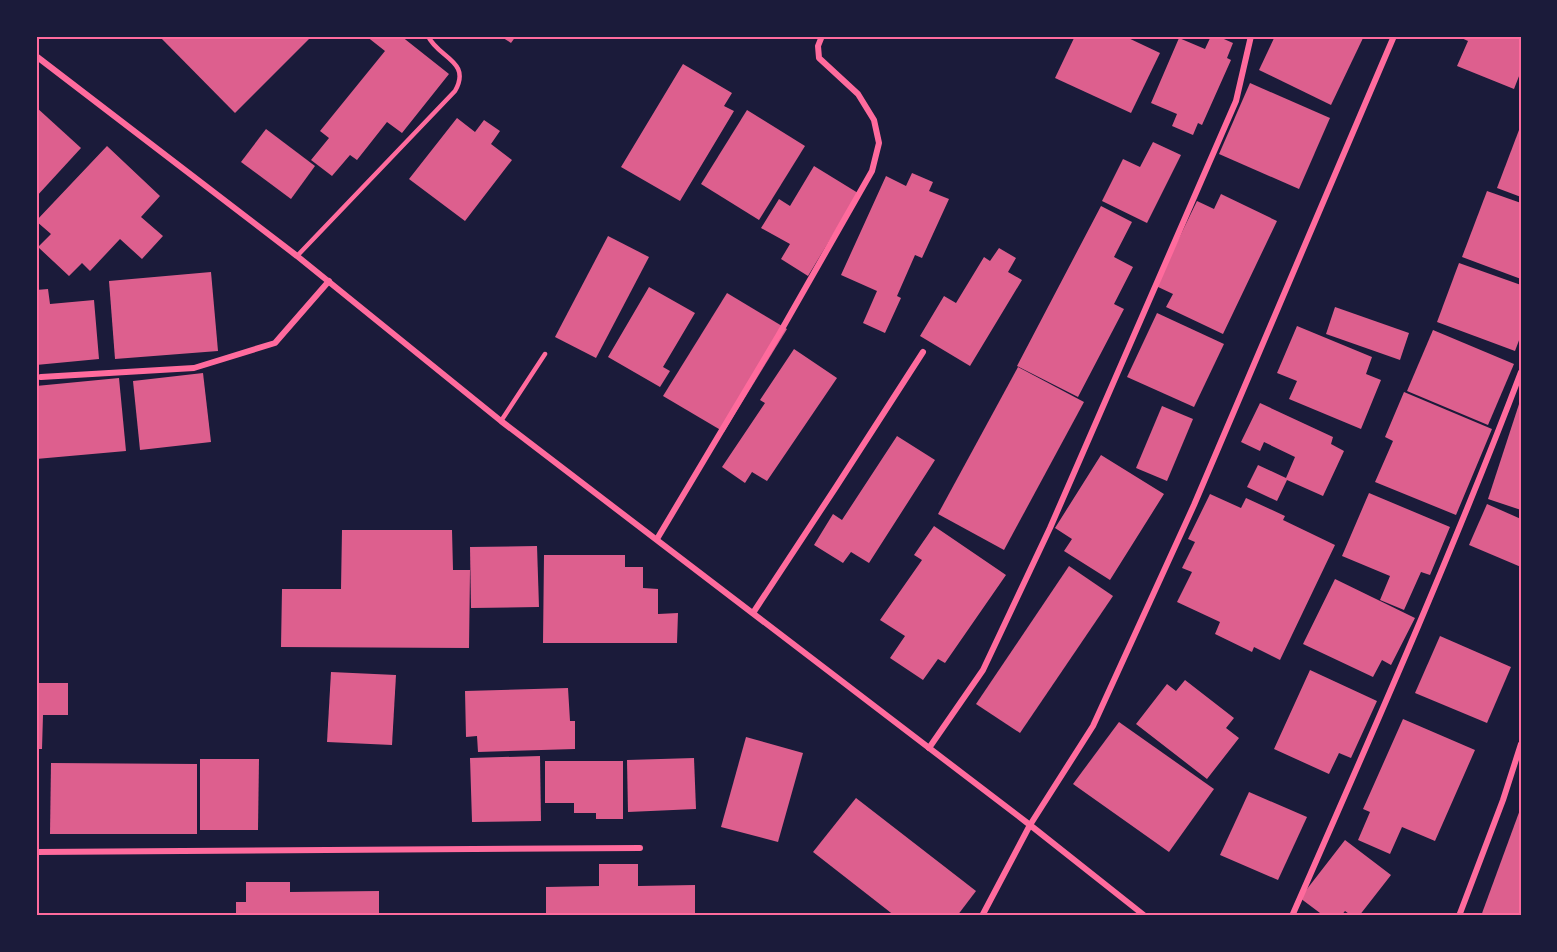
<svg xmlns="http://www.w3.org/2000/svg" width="1557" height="952" viewBox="0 0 1557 952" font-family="'Asap Condensed',sans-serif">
	<rect width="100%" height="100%" fill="#1b1b3a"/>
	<g fill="#dd5f8e">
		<path d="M159,36H306L309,39L235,113Z"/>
		<path d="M366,36H401L449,74L402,133L387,122L357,160L350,155L332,176L311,160L329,138L320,131L385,51Z"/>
		<path d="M500,36H516L511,43Z"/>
		<path d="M1075,36H1124L1160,53L1131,113L1055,78Z"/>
		<path d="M1211,36H1217L1233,43L1227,58L1231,60L1202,125L1198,123L1193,135L1172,126L1177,114L1151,103L1179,38L1205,49Z"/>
		<path d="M1275,36H1364L1331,105L1259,70Z"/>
		<path d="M1457,36H1521V71L1514,89L1457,66L1468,41Z"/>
		<path d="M683,64L732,93L724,106L734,111L680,201L621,167Z"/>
		<path d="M1250,83L1330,118L1299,189L1219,154Z"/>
		<path d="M36,107L81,148L36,197Z"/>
		<path d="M747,110L805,146L759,220L701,184Z"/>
		<path d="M457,118L475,132L484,120L500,131L491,144L512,160L465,221L409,179Z"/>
		<path d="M266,129L315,166L291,199L241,162Z"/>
		<path d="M1519,130L1521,131V197L1497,188Z"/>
		<path d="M1153,142L1181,155L1147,223L1102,201L1123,159L1140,167Z"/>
		<path d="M107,146L160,196L141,217L163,236L142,259L120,239L90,271L82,263L69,276L38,247L51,234L36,221Z"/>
		<path d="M814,166L858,193L808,276L781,259L790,244L761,228L779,199L790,206Z"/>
		<path d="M912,173L933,182L929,191L949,199L922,258L915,255L897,296L901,298L885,333L863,323L877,291L841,275L886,176L906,186Z"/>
		<path d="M1487,191L1521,203V279L1462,257Z"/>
		<path d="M1221,194L1277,221L1223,334L1166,307L1173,294L1156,286L1197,201L1214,209Z"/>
		<path d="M1101,206L1132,222L1114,257L1133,267L1114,304L1124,309L1078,397L1017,366Z"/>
		<path d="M608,236L649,257L596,358L555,337Z"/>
		<path d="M999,248L1016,258L1008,272L1022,280L970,366L920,336L944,296L956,303L984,257L990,261Z"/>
		<path d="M1459,263L1521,285V335L1515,351L1437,322Z"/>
		<path d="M211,272L218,351L115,359L109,281Z"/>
		<path d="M649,287L695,313L663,367L670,371L660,387L608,357Z"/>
		<path d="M48,289L50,304L94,300L99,359L36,365V290Z"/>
		<path d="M727,293L787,329L724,432L663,396Z"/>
		<path d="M1335,307L1409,333L1400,360L1326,334Z"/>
		<path d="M1157,313L1224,344L1194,407L1127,377Z"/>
		<path d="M1297,326L1372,357L1366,374L1381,380L1361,429L1289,399L1297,381L1277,373Z"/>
		<path d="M1433,330L1514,364L1488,425L1407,391Z"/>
		<path d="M794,349L837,378L767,481L752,472L745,483L722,467L765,403L760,400Z"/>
		<path d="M1018,367L1084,402L1004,550L938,514Z"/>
		<path d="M203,373L211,442L140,450L133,381Z"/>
		<path d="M119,378L126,451L36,459V386Z"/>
		<path d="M1404,392L1492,429L1456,515L1375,482L1393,441L1385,437Z"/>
		<path d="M1521,398V510L1488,499Z"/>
		<path d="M1260,403L1333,437L1331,444L1344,451L1323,496L1287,480L1277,501L1247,487L1258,465L1286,478L1295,457L1264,442L1260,451L1241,442Z"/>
		<path d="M1162,406L1193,419L1167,481L1136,468Z"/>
		<path d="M897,436L935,460L869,563L851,552L843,563L814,545L833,514L842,520Z"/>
		<path d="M1101,455L1164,494L1110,580L1064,551L1072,539L1055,528Z"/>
		<path d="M1369,493L1450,527L1430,575L1421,572L1404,610L1380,600L1390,576L1342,556Z"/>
		<path d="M1210,494L1241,508L1246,498L1285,516L1283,520L1335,545L1280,660L1254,647L1252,652L1215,634L1220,622L1177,602L1192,572L1182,568L1195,542L1188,539Z"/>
		<path d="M1487,504L1521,519V567L1469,545Z"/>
		<path d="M934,526L1006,575L945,663L938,659L923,680L890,658L905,636L880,620L922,560L914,555Z"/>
		<path d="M342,530H452L453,570H470L469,648L281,647L282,589H341Z"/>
		<path d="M537,546L539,607L471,608L470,547Z"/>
		<path d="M544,555H625V567H643V588L658,589V614L678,613L677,643H543Z"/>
		<path d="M1069,566L1113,596L1020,733L976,704Z"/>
		<path d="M1335,579L1415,618L1391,665L1382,660L1373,677L1303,644Z"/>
		<path d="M1440,636L1511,667L1487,723L1415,693Z"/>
		<path d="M1310,670L1377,701L1351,758L1339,753L1329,774L1274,749Z"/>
		<path d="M331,672L396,675L392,745L327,742Z"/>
		<path d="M1185,680L1234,718L1226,728L1239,738L1207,779L1136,724L1167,684L1176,691Z"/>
		<path d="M36,683H68V715H43L42,749H36Z"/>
		<path d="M568,688L570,721H575V749L478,752L477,736L466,737L465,691Z"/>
		<path d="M1403,719L1475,750L1435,841L1402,827L1390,854L1358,840L1370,812L1363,809Z"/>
		<path d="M1119,722L1214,789L1169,852L1073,784Z"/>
		<path d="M746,737L803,753L778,842L721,827Z"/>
		<path d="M540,756L541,821L472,822L470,758Z"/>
		<path d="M694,758L696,809L628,812L627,760Z"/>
		<path d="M200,759H259L258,830H200Z"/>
		<path d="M545,761H623V819H596V813H574V803H545Z"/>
		<path d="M51,763L197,764V834H50Z"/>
		<path d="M1249,792L1307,817L1278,880L1220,855Z"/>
		<path d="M856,798L976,891L957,916H895L813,852Z"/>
		<path d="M1521,807V916H1481Z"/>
		<path d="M1345,840L1391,875L1359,916H1352L1345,911L1341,916H1324L1300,898Z"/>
		<path d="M599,864H638V886L695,885V916H546V887L599,886Z"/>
		<path d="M246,882H290V892L379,891V916H236V902H246Z"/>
	</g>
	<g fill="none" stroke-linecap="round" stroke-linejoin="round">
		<g stroke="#ff6b9d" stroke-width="4.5">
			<path d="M297,256L455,91C472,61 438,58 428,36"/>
			<path d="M501,421L545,354"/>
		</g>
		<g stroke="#ff6b9d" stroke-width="6">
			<path d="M36,56L297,256L501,421L1030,825L1145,916"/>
			<path d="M41,377L194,368L275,343L329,281"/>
			<path d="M657,539L778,336L872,171L879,143L874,120L858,94L819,58L818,46L822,36"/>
			<path d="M753,613L836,487L923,352"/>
			<path d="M929,748L983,670L1050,528L1236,101L1251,36"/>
			<path d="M36,852L640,848"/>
			<path d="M982,916L1030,825L1093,726L1194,505L1394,36"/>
			<path d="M1292,916C1371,736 1451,556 1521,372"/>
			<path d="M1459,916L1503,800L1521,744"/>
		</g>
	</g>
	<rect width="1557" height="952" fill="none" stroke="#1b1b3a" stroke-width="75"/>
	<rect x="38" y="38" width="1482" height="876" fill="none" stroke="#ff6b9d" stroke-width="2"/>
</svg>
